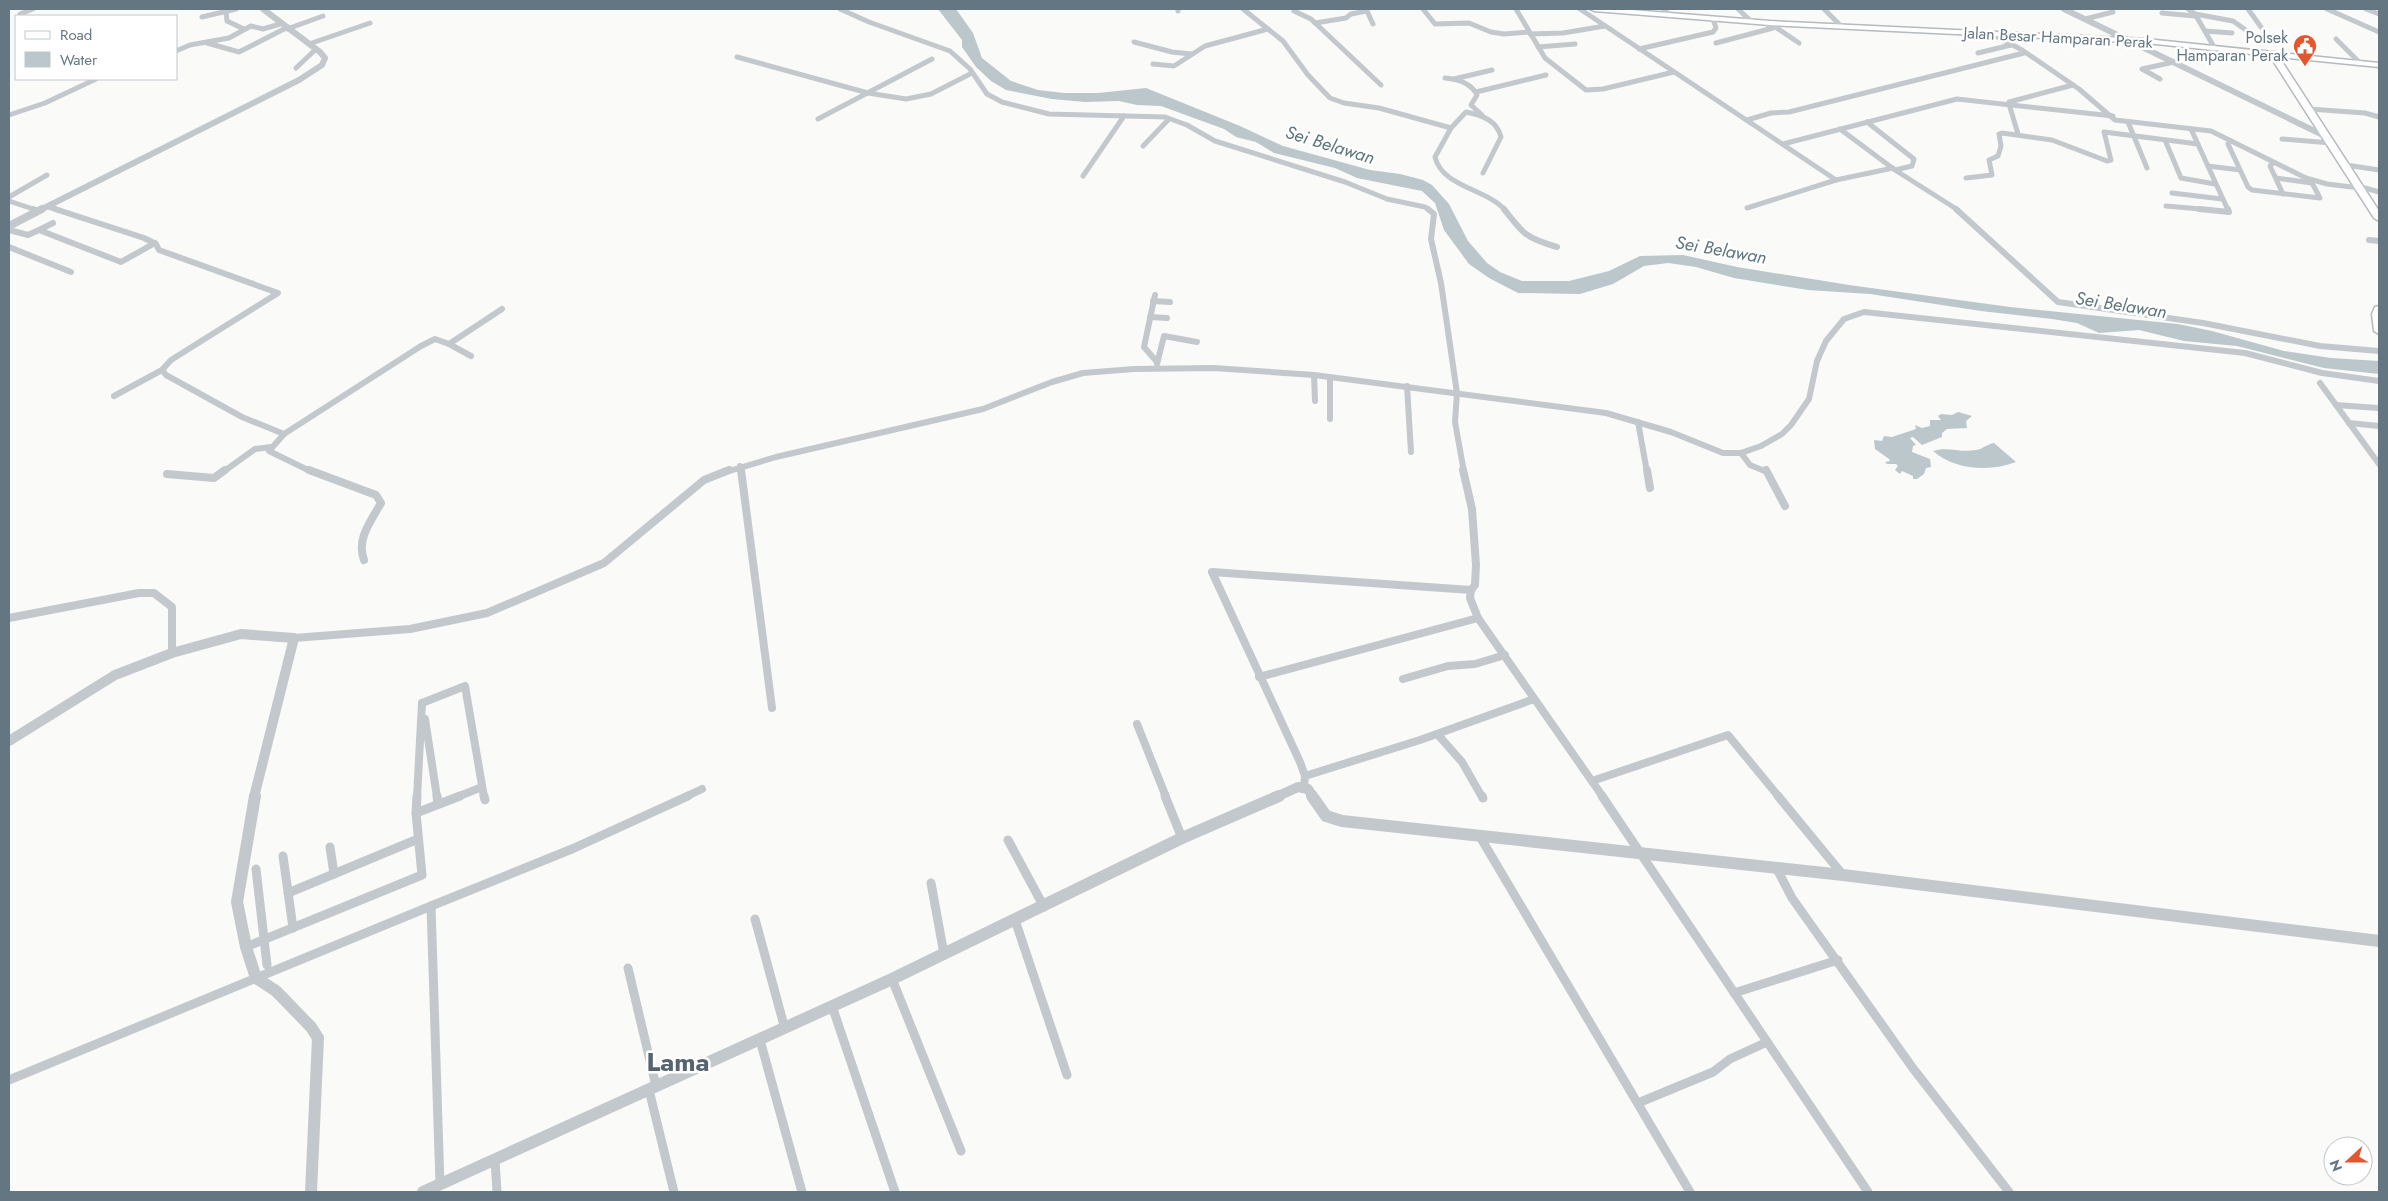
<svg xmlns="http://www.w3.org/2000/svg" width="2388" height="1201" viewBox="0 0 2388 1201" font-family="Jost,sans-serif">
	<rect width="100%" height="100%" fill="#fafaf8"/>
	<g fill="#bbc7cb">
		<path d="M938,9H956L973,33L982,58L1011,81L1038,90L1064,93H1098L1146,88L1240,126L1283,146L1370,170L1400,174L1423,180L1432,185L1449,204L1468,241L1487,263L1500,272L1522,281H1569L1609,271L1640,256L1683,255L1737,267L1849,285L2010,307L2178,324L2212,331L2284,351L2331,358L2379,361V374L2324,368L2237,346L2184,341L2139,330L2099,333L2077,323L2052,319L1981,311L1870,294L1808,290L1734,278L1696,267L1668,263L1644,266L1613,284L1580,294L1518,293L1489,278L1469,264L1444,230L1435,203L1422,191L1357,178L1335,168L1274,153L1256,142L1236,137L1224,129L1161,106L1137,105L1119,101L1085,102L1052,99L1006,90L991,81L976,67L962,47V40Z"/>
		<path d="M1958,412L1972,416L1966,421L1967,428L1947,429L1942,433V437L1922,445L1913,437L1910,438L1916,445L1913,446L1912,452L1930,459L1931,467L1926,468L1924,474L1917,479H1913V476L1902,471L1900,474L1895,470L1898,466L1896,464H1887L1885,462L1890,461L1889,459L1875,449L1874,440L1882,441L1884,436L1892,437L1916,429L1915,425L1922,428L1930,426V420H1941L1938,416L1941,414L1952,415Z"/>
		<path d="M1994,443L2016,462C1990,472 1954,470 1933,451C1947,446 1961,453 1976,450C1983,449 1987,444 1994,443Z"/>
	</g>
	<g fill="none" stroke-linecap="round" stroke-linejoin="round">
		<g stroke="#b5babe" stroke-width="3">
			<g id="primary">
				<path d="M1590,9H1619L1770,21L2146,39L2379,63V67L2279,57L2379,211V221L2374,218L2270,56L2146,43L1770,25L1594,11Z"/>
				<path d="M2379,306V334L2374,331L2372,314L2375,307Z"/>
			</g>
		</g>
		<g stroke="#c3c8cc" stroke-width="5">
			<path d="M840,9L869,22L950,51L970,69L987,94L1002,102L1049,114L1165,117L1187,125L1215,141L1345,182L1387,199L1425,207L1429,210"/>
			<path d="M1178,9V11"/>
			<path d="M1243,9L1283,41L1308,75L1330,98L1344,103L1379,108L1451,128L1435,157C1442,187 1487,189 1505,210"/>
			<path d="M1366,9L1373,24"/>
			<path d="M1423,9L1435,24L1469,23L1491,32L1504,34L1529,32"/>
			<path d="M1516,9L1545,58L1586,90L1603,89L1674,72"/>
			<path d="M1580,9L1836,180"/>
			<path d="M1663,9L1670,15"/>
			<path d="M1738,9L1752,22"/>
			<path d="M1824,9L1842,27"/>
			<path d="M2188,9L2195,14L2214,47"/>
			<path d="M2248,9L2261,27"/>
			<path d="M2327,9L2379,32"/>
			<path d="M2366,9L2379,14"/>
			<path d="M226,11L227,21L244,29"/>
			<path d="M1294,11L1311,19L1381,85"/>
			<path d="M2162,13L2195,16"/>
			<path d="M20,14L33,9"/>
			<path d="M2195,14L2233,21L2250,33"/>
			<path d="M202,17L236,9"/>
			<path d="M2085,19L2113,12"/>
			<path d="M1315,23L1346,18L1351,14L1367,11"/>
			<path d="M1771,24L1799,43"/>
			<path d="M287,29L323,16"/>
			<path d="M2205,31L2232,33"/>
			<path d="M1530,34L1563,33L1605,26"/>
			<path d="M1992,34L2022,50L2079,89L2115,120L2211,131L2306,178L2327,184L2360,188"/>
			<path d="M2336,39L2360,63"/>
			<path d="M1134,42L1172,52L1191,54"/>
			<path d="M207,43L239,52L286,28"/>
			<path d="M1716,43L1773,28L1765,23"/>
			<path d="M309,44L370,23"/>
			<path d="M1538,47L1575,44"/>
			<path d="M1639,49L1713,32L1716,28L1713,19"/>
			<path d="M176,51L190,45L229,38L251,26L263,29L280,24"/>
			<path d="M1978,53L2011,45"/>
			<path d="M737,57L868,93L906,99L931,94L972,73"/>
			<path d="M1153,64L1174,66L1205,46L1268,29"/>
			<path d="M296,68L316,49"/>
			<path d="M1445,78C1458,79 1471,83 1477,95L1471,105L1482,115"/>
			<path d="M1454,79L1492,70"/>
			<path d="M2160,79L2142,69L2174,62"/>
			<path d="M1476,92L1546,75"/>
			<path d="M2009,102L2073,85"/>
			<path d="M2009,104L2018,134"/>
			<path d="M2309,109L2365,113L2379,117"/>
			<path d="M9,115L45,103L96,79"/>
			<path d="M818,119L932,59"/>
			<path d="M1747,120L1771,113L1789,112L2024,53"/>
			<path d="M1867,122L1914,159L1912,166L1895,170"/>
			<path d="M2128,122L2147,168"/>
			<path d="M1451,128L1466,112C1481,115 1497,120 1501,137L1483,173"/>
			<path d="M1840,129L1895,170L1958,210"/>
			<path d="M2191,129L2228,210"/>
			<path d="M2282,139L2331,143"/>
			<path d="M2165,140L2181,178L2215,184"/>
			<path d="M2231,141L2228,144L2248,187L2252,190L2320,198L2312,183L2313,180"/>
			<path d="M1783,144L1957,99L2113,116"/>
			<path d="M1143,146L1168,120L1167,118"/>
			<path d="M2273,163L2270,166L2283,194"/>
			<path d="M2346,165L2379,170"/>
			<path d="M2208,166L2240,170"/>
			<path d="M1083,176L1124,116"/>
			<path d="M1966,178L1992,175L1989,160L1998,156L2001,146L1999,134L2002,133L2052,140L2107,161L2111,160L2104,132L2198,144"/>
			<path d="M2276,178L2312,183"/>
			<path d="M2358,186L2379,192"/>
			<path d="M2172,193L2222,199"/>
			<path d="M9,197L47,175"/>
			<path d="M9,201L36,210"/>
			<path d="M2166,206L2212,210"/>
			<path d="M48,207L59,210"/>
			<path d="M1747,208L1836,180L1893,168"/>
		</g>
		<g stroke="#c3c8cc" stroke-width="6">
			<path d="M33,209L38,211"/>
			<path d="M55,209L144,238L156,244L159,250L278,293L171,360L162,370L166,375L242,417L284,434"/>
			<path d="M1428,209L1434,214L1431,239L1441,283L1457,393L1455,422L1464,472"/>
			<path d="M1504,209C1523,234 1526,238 1557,247"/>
			<path d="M1956,209L2058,302L2203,323L2320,346L2379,351"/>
			<path d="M2199,209L2229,212L2228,209"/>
			<path d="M9,230L28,235L39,230L121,262L155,243"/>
			<path d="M39,230L53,223"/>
			<path d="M2369,240L2379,241"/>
			<path d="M9,247L71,272"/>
			<path d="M1155,295L1144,347L1157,362"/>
			<path d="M1153,301L1170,302"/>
			<path d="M1150,317L1167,318"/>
			<path d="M449,344L471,356"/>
			<path d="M1157,364L1164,336L1197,342"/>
			<path d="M1314,375L1315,401"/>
			<path d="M1330,377V419"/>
			<path d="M2320,383L2379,464"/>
			<path d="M1407,386L1411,452"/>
			<path d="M114,396L162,370"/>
			<path d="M2336,405L2378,408"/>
			<path d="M1638,422L1647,472"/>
			<path d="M2349,423L2379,426"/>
			<path d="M1741,453L1750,465L1767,472"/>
			<path d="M740,466L741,472"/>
			<path d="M223,472L255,449L271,447"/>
			<path d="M312,472L269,451L284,434L421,346L435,339L449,344L502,309"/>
			<path d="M726,472L776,457L983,409L1052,382L1083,373L1134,369L1214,368L1314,375L1606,413L1671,432L1723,453H1741L1761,446L1782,434L1791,425L1809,399L1817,361L1826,341L1844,319L1864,312L2245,353L2322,373L2379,381"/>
		</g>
		<g stroke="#c3c8cc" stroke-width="8">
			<path d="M309,470L376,495L381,503C371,521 356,539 364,560"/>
			<path d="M741,470L772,708"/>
			<path d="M1463,470L1472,509L1476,565L1475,585L1471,590L1470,598L1478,618L1603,797"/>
			<path d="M1647,470L1650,488"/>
			<path d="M1766,470L1785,506"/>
			<path d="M167,474L214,478L225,470"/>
			<path d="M9,618L139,593H154L172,607V653"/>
			<path d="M294,638L410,629L487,613L604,563L704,480L729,470"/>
			<path d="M1259,677L1478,618"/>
			<path d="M1403,679L1448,666L1475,664L1505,655"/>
			<path d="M422,703L465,686L484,797"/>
			<path d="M425,719L437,797"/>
			<path d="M1137,724L1166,797"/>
			<path d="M1439,736L1462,762L1482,797"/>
			<path d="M1305,776L1420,740L1534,699"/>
			<path d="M1592,781L1728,735L1779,797"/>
			<path d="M1304,787L1305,776L1300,762L1212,572L1471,590"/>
			<path d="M417,797L422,703"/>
			<path d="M457,797L482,787"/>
			<path d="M685,797L702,789"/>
		</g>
		<g stroke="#c3c8cc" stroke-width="9">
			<path d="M437,796L438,804"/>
			<path d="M484,796L485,800"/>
			<path d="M1165,796L1182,838"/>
			<path d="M1482,796L1483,798"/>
			<path d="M1602,796L1868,1192"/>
			<path d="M1778,796L1843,875"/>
			<path d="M416,813L460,796"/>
			<path d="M1479,835L1690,1192"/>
			<path d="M1008,840L1044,907"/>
			<path d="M330,847L334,874"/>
			<path d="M283,856L293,928"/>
			<path d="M256,869L267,965"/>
			<path d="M1777,869L1792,898L1912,1067L2009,1192"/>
			<path d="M931,883L944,954"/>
			<path d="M288,893L418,839"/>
			<path d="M431,906L572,849L688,796"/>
			<path d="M755,919L785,1029"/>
			<path d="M1015,920L1067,1075"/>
			<path d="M246,947L422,875L416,813L417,796"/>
			<path d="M628,968L656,1086"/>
			<path d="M892,979L961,1151"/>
			<path d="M1734,993L1838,960"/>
			<path d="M832,1006L895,1192"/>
			<path d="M760,1040L802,1192"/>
			<path d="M9,1080L431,906L440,1185"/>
			<path d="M649,1090L674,1192"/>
			<path d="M1638,1103L1713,1072L1730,1059L1767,1042"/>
			<path d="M495,1160L497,1192"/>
		</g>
		<g stroke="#c3c8cc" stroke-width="6">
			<path d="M2064,9L2327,137"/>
			<path d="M40,210L299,80L322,65L325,58L320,52L263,9"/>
		</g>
		<path stroke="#c3c8cc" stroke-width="8" d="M9,226L42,209"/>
		<g stroke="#c3c8cc" stroke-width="10">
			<path d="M9,741L115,675L172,653L241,634L294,638L254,797"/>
			<path d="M1276,797L1298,787L1308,789L1313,797"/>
		</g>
		<g stroke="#c3c8cc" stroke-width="12">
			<path d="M255,796L237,902L246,947L256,978L276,991L311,1027L318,1038L311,1192"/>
			<path d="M1312,796L1326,816L1342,821L1843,875L2379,941"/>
			<path d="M423,1192L892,979L1182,838L1279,796"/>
		</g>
		<use href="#primary" fill="#fff" fill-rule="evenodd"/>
	</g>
	<defs>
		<g id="civic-pin" transform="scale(1.25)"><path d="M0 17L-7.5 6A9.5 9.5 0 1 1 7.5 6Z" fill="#e4572e" stroke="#fff"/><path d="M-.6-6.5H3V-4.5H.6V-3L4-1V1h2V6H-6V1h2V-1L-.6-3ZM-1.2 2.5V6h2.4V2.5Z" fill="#fff"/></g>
	</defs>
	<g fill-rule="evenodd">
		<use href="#civic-pin" x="2305" y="46"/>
	</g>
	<g text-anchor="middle" stroke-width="5" stroke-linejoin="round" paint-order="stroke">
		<g font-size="16" fill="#657683" stroke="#fff">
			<text transform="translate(2058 37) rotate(3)" y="6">Jalan Besar Hamparan Perak</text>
		</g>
		<g font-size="16" fill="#657683" stroke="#fff" text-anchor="end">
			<text x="2288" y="43">Polsek<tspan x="2288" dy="18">Hamparan Perak</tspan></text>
		</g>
		<g font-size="18" font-style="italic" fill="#60757c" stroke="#fff">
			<text transform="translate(1330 145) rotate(17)" y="6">Sei Belawan</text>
			<text transform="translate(1721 250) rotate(10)" y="6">Sei Belawan</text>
			<text transform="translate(2121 305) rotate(9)" y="6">Sei Belawan</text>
		</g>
		<g font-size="26" font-weight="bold" fill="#57646e" stroke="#fff">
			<text x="678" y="1071">Lama</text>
		</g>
	</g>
	<rect width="2388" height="1201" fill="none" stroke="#657683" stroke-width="20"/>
	<rect x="15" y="15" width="162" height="65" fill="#ffffff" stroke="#c1c8cd"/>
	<rect x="25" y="31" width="25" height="8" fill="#ffffff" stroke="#c1c8cd"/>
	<text x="60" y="40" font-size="15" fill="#657683">Road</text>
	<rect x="25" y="52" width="25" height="15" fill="#bbc7cb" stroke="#c1c8cd"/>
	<text x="60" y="65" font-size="15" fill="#657683">Water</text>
	<g transform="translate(2348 1161) rotate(249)"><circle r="24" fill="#ffffff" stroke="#c1c8cd"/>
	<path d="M0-4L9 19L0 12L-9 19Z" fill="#e4572e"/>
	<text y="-8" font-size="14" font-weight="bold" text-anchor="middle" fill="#657683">N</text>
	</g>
</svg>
